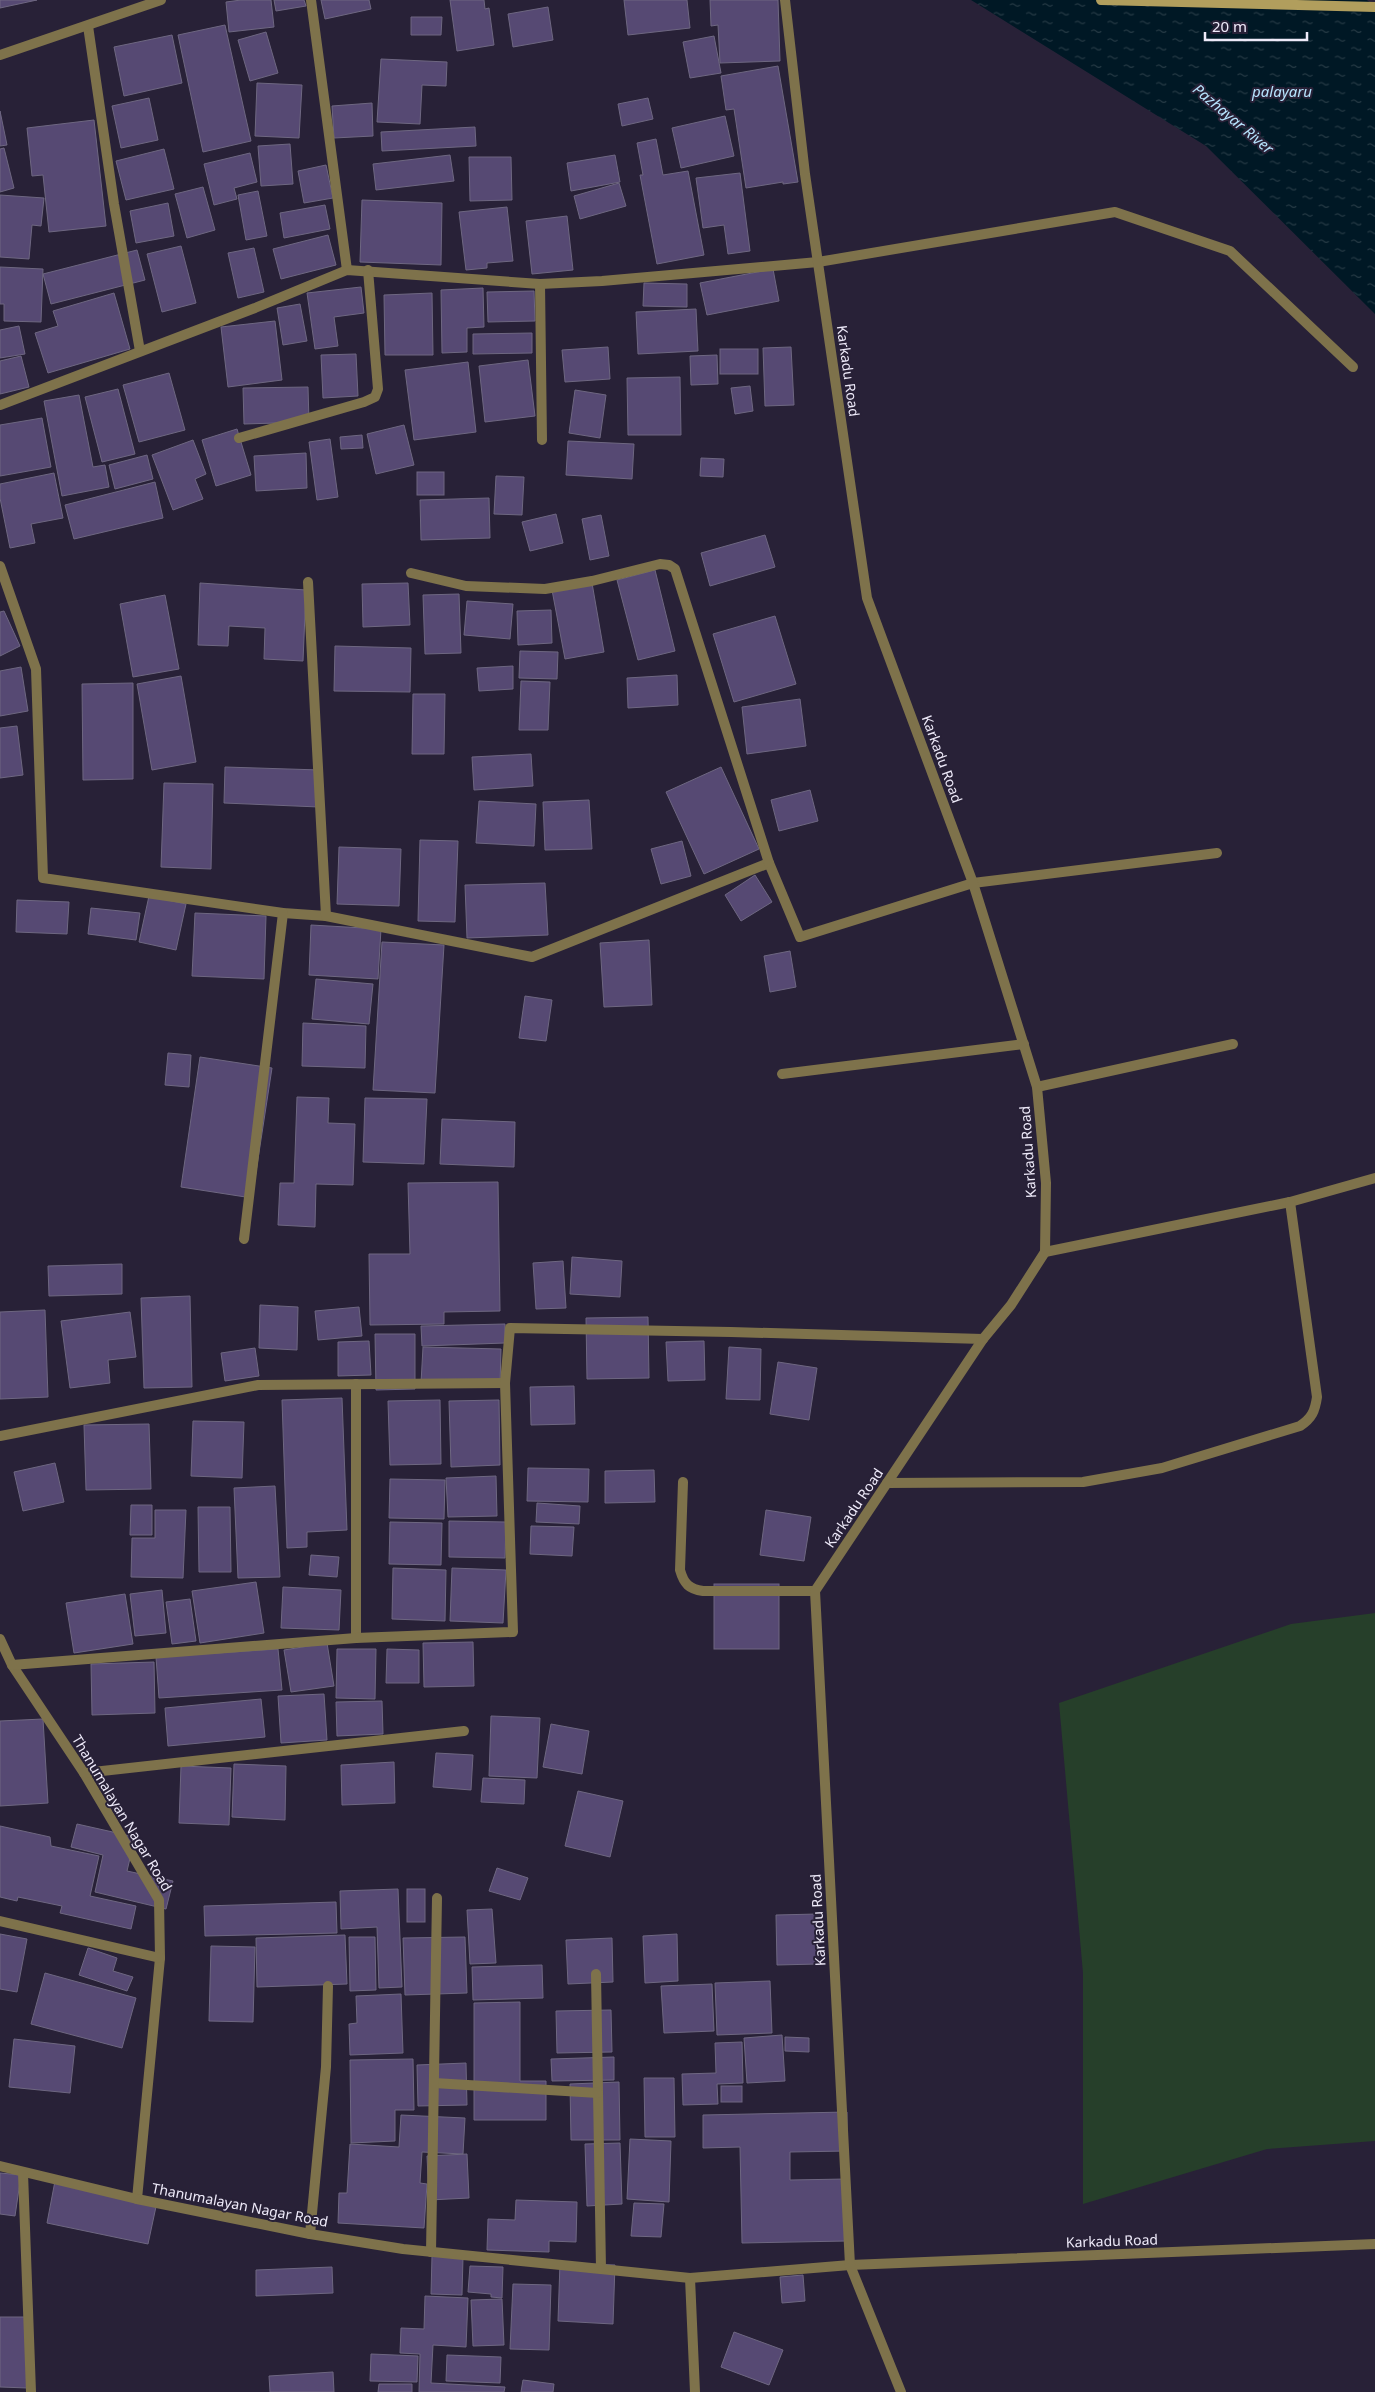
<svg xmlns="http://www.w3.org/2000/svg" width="1375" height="2392" viewBox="0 0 1375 2392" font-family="'Noto Sans',sans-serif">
	<defs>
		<pattern id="water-ripples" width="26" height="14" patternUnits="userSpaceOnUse" patternTransform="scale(1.25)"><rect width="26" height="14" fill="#001825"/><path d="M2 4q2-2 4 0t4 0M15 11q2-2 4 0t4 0" fill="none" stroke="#263a45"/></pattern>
	</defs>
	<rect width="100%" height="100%" fill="#282137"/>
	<path fill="#263f2a" d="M1375,1613V2141L1267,2149L1083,2204V1973L1059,1703L1291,1624Z"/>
	<path fill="url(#water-ripples)" d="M971,0H1367L1375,7V314L1206,146Z"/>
	<g fill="#564973" stroke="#6e6781">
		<path d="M0,0H37L0,8Z"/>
		<path d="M241,0H271L274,27L229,32L226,2Z"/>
		<path d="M274,0H304L306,6L276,11Z"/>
		<path d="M321,0H369L371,9L325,19Z"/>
		<path d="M450,0H484L485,9L489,8L494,45L457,51Z"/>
		<path d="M624,0H687L690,28L628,35Z"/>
		<path d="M710,0H778L780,61L720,63L718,25L711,26Z"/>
		<path d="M548,7L553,40L513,47L508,14Z"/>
		<path d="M411,17H442L441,35H411Z"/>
		<path d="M225,25L251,141L203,152L178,35Z"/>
		<path d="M266,32L278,73L250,81L238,40Z"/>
		<path d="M172,35L182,83L124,96L114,47Z"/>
		<path d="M714,36L721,73L690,78L683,42Z"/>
		<path d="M381,59L447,62L446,86L422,85L420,124L377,122Z"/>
		<path d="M778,66L798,182L783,184V182L746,188L734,109L726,110L721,76Z"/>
		<path d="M257,83L302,85L299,138L255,136Z"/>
		<path d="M149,98L158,140L121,148L112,106Z"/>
		<path d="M648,98L653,119L622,126L618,104Z"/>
		<path d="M372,103L373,136L334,138L332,106Z"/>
		<path d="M0,111L7,145L0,146Z"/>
		<path d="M725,116L734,156L681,168L672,128Z"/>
		<path d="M94,120L106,226L49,232L43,175L32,176L27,128Z"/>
		<path d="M475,127L476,146L382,151L381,132Z"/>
		<path d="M656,139L663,175L688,171L704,255L657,264L640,175H643L637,143Z"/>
		<path d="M290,144L293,184L261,186L258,146Z"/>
		<path d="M4,148L14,188L0,192V149Z"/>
		<path d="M164,149L174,189L126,200L116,161Z"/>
		<path d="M250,153L257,182L234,188L237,199L214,205L204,164Z"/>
		<path d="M450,155L454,181L376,190L373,164Z"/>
		<path d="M615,155L620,182L571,191L567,163Z"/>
		<path d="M469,157H511L512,200L470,201Z"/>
		<path d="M326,165L333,198L304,203L298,171Z"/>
		<path d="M740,173L750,251L728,254L724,225L703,228L696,178Z"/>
		<path d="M619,183L626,206L580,219L574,196Z"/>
		<path d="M203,187L215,230L187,238L175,194Z"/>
		<path d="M258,191L267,236L246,240L238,195Z"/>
		<path d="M0,195L44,198L41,226L32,225L29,259L0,257Z"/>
		<path d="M362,200L442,203L441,265L360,262Z"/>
		<path d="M168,203L174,236L136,243L130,211Z"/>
		<path d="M325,205L330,229L284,238L280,213Z"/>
		<path d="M507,207L513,261L487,263V268L466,270L459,212Z"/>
		<path d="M567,216L573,270L532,274L526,221Z"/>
		<path d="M328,235L336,265L281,279L273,249Z"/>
		<path d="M181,246L196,303L162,312L147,254Z"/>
		<path d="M254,248L264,292L238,298L228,253Z"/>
		<path d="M137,250L145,280L51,304L43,274Z"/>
		<path d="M0,267L43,269L41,322L4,321V304H0Z"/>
		<path d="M773,269L779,301L707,315L700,283Z"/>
		<path d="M644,283L687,284V307L643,306Z"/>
		<path d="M361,287L364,313L334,317L338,346L315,349L307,293Z"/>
		<path d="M483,288L484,327L467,328V352L442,353L441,290Z"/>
		<path d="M534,291L535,321L488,322L487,292Z"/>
		<path d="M114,293L130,349L48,373L35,333L58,326L53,311Z"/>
		<path d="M432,293L433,355H385L384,295Z"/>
		<path d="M300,304L307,341L283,345L277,308Z"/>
		<path d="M696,309L698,351L638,354L636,312Z"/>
		<path d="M275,321L282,380L228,387L221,327Z"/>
		<path d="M19,326L25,354L0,358V330Z"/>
		<path d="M532,333V353L473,354V334Z"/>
		<path d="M608,347L610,379L565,382L562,350Z"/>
		<path d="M791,347L794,405L765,406L763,348Z"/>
		<rect x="720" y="349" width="38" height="25"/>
		<path d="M356,354L358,396L323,398L321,355Z"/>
		<path d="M717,355L718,384L691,385L690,356Z"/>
		<path d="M21,356L29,387L0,394V361Z"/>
		<path d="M528,360L535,416L485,422L479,366Z"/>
		<path d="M468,362L476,432L414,440L405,370Z"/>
		<path d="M169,373L185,430L139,442L123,385Z"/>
		<path d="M680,377L681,435H628L627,378Z"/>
		<path d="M750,386L753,411L735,414L731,388Z"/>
		<path d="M308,387L309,422L244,424L243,388Z"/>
		<path d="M118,389L135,454L102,462L85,397Z"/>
		<path d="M575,390L606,395L600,438L569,433Z"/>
		<path d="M79,395L93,467L105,465L109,487L62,496L44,401Z"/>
		<path d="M42,418L51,467L0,476V425Z"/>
		<path d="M404,425L414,465L376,474L367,434Z"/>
		<path d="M237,429L251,475L216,486L202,440Z"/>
		<path d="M362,435L363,448L341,449L340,437Z"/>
		<path d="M330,439L338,497L317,500L309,442Z"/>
		<path d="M193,440L206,474L195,479L203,499L173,510L152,455Z"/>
		<path d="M568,441L634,444L632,479L566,475Z"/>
		<path d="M306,453L307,488L256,491L254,456Z"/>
		<path d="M147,455L153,479L115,489L109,465Z"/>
		<path d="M701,458L724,459L723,477L700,476Z"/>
		<rect x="417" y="472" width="27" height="23"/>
		<path d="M54,473L63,518L31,524L35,543L10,548L0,498V484Z"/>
		<path d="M496,476L524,477L522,515L494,514Z"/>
		<path d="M155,482L163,518L74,539L65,505Z"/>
		<path d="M489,498L490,538L421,540L420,500Z"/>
		<path d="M556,514L563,543L530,551L522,522Z"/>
		<path d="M601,515L609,556L590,560L582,519Z"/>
		<path d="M765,535L775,567L710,586L701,553Z"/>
		<path d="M655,570L675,651L638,660L617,580Z"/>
		<path d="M200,583L306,590L303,661L264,659L265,628L229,626L228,646L198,645Z"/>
		<path d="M408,583L410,625L363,627L362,584Z"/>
		<path d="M592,583L604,652L565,659L552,590Z"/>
		<path d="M459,594L461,653L425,654L423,595Z"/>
		<path d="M165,595L179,669L133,677L120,604Z"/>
		<path d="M467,601L513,604L510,639L464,635Z"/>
		<path d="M551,610L552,643L518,645L517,611Z"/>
		<path d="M4,611L20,646L0,656V612Z"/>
		<path d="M775,616L796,684L734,702L713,634Z"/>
		<path d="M335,646L411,648L410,692L334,691Z"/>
		<path d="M520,651L558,652L557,679L519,678Z"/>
		<path d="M513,666V689L479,691L477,668Z"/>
		<path d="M21,667L28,711L0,716V671Z"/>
		<path d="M677,675L678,705L628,708L627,678Z"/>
		<path d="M181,676L196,762L152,770L137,684Z"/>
		<path d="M521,681L550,682L548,730H519Z"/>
		<path d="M133,683V779L83,780L82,684Z"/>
		<path d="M413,694H445L444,754H412Z"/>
		<path d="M800,699L806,746L747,754L742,707Z"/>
		<path d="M17,726L23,775L0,778V728Z"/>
		<path d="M531,754L533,786L474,790L472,757Z"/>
		<path d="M225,767L320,770L319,807L224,803Z"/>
		<path d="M721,767L759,849L704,874L666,792Z"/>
		<path d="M164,783L213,784L211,869L161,867Z"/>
		<path d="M810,790L818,821L779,831L771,800Z"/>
		<path d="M589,800L592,849L545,850L543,802Z"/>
		<path d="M479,801L536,804L534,846L476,843Z"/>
		<path d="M420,840L458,841L455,922L418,921Z"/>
		<path d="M682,841L691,876L661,884L651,849Z"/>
		<path d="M339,847L401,849L399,906L337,904Z"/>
		<path d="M755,875L772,902L741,921L725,895Z"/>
		<path d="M545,883L548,935L467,938L465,885Z"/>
		<path d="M149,896L186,904L176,950L139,942Z"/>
		<path d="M17,900L69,902L67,934L16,932Z"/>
		<path d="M91,908L140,913L136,940L88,934Z"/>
		<path d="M195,913L266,916L264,979L192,976Z"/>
		<path d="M311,925L381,929L378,979L309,975Z"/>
		<path d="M649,940L652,1005L604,1007L600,943Z"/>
		<path d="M382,942L444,945L435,1093L373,1090Z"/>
		<path d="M790,951L796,987L770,992L764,956Z"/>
		<path d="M316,979L373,984L369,1024L312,1019Z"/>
		<path d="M525,996L552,1000L546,1041L519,1038Z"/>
		<path d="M303,1023L366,1026L365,1068L302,1066Z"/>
		<path d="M168,1053L191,1055L189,1087L165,1085Z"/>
		<path d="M200,1057L272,1068L252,1198L181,1187Z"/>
		<path d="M297,1097L329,1098L328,1123L355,1124L353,1185L316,1184L315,1227L278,1225L280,1183H294Z"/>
		<path d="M365,1098L427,1099L424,1164L363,1162Z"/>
		<path d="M442,1119L515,1122L514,1167L440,1164Z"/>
		<path d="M498,1182L500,1311L444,1312V1324L370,1325L369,1254H410L408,1183Z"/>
		<path d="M572,1257L622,1261L620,1297L570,1294Z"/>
		<path d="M563,1261L566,1308L536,1309L533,1263Z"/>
		<path d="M122,1264V1294L49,1296L48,1266Z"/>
		<path d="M190,1296L192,1387L144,1388L141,1298Z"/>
		<path d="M260,1305L298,1307L297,1350L259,1348Z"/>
		<path d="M359,1307L362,1336L318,1340L315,1311Z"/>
		<path d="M45,1310L48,1397L0,1399V1312Z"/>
		<path d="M130,1312L136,1357L108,1360L110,1383L70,1388L61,1321Z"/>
		<path d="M648,1317L649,1378L587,1379L586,1318Z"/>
		<path d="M505,1324V1343L422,1346L421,1326Z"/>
		<path d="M375,1334H415V1389L376,1390Z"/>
		<path d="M369,1341L371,1375L338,1376V1342Z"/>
		<path d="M704,1341L705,1380L668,1381L666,1342Z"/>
		<path d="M423,1347L501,1349L500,1385L421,1383Z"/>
		<path d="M729,1347L761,1349L760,1400L726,1399Z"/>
		<path d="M255,1348L259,1376L225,1381L221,1353Z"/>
		<path d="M778,1362L817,1368L809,1420L770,1414Z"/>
		<path d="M574,1386L575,1424L531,1425L530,1387Z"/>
		<path d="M342,1398L347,1530L307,1532V1547L287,1548L282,1400Z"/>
		<path d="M440,1400L441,1464L390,1465L388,1401Z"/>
		<path d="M499,1400L500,1465L451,1467L449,1401Z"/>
		<path d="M193,1421L244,1422L242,1478L191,1476Z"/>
		<path d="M149,1424L151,1489L86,1490L84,1425Z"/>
		<path d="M55,1463L64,1502L23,1511L14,1472Z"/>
		<path d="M528,1468L589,1469L588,1502L527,1501Z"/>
		<path d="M654,1470L655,1502L605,1503V1471Z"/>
		<path d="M496,1476L497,1516L448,1517L446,1478Z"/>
		<path d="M390,1479L445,1480L444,1519L389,1518Z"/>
		<path d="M275,1486L280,1577L238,1578L234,1488Z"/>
		<path d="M537,1503L580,1506L579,1524L536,1522Z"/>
		<path d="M131,1505H152V1535H130Z"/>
		<path d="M198,1507H230L231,1572H199Z"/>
		<path d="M155,1510H186L183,1578L131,1577L132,1538H155Z"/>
		<path d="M766,1510L811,1517L804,1561L760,1555Z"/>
		<path d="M449,1521L506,1522L505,1558L449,1557Z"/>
		<path d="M390,1522L442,1523L441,1565L389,1564Z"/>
		<path d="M531,1526L574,1527L572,1556L530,1554Z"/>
		<path d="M311,1555L339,1557L337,1577L309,1575Z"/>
		<path d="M393,1568L446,1570L445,1621L392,1619Z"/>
		<path d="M452,1568L506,1570L503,1623L450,1621Z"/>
		<path d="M256,1582L264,1633L200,1643L192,1591Z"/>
		<rect x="714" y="1584" width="65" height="65"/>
		<path d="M283,1587L341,1590L339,1630L281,1628Z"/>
		<path d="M162,1590L166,1633L135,1636L130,1594Z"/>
		<path d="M125,1594L133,1644L74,1653L66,1603Z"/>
		<path d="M190,1599L196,1641L172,1644L166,1602Z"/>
		<path d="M473,1642L474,1686L424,1687L423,1643Z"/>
		<path d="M327,1643L334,1686L291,1692L284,1650Z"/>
		<path d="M278,1649L282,1690L159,1698L156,1657Z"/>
		<path d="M337,1649H376L375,1699L336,1698Z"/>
		<path d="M387,1649L419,1650V1683H386Z"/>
		<path d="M154,1662L155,1713L92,1715L91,1664Z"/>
		<path d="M324,1694L327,1740L281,1743L278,1696Z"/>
		<path d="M261,1699L265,1737L168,1746L165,1708Z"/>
		<path d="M382,1701L383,1734L337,1736L336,1702Z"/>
		<path d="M491,1716L540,1718L537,1778L489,1776Z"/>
		<path d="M43,1719L48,1803L0,1806V1721Z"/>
		<path d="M551,1724L589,1731L582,1774L543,1767Z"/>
		<path d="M436,1753L473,1755L471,1790L433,1787Z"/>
		<path d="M394,1762L395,1803L342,1805L341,1765Z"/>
		<path d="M234,1764L286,1766L285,1820L232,1817Z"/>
		<path d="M181,1766L231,1768L229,1825L179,1823Z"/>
		<path d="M483,1778L525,1780L524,1804L481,1802Z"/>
		<path d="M578,1791L623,1801L610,1857L565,1846Z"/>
		<path d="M77,1824L135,1837L127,1871L173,1881L166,1909L95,1892L103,1855L71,1847Z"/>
		<path d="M0,1826L50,1837L51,1846L99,1856L90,1896L136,1906L131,1929L60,1913L62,1906L18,1897L17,1901L0,1897Z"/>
		<path d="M497,1868L528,1878L520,1900L489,1891Z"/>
		<path d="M398,1889L402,1987L379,1988L377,1927L341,1929L340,1891Z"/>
		<rect x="407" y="1889" width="18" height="33"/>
		<path d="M336,1902L337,1933L205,1936L204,1906Z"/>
		<path d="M492,1909L496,1963L470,1964L467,1910Z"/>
		<path d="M817,1914L818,1964L777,1965L776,1915Z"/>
		<path d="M0,1934L27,1939L17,1992L0,1989Z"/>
		<path d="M677,1934L678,1981L645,1983L643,1936Z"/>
		<path d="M345,1935L347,1984L257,1987L256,1938Z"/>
		<path d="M349,1937H375L376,1990L350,1991Z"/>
		<path d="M465,1937L467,1993L405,1995L403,1938Z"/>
		<path d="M612,1938L613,1982L568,1984L566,1940Z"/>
		<path d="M211,1946L255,1947L253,2022L209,2021Z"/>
		<path d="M88,1948L117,1958L113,1971L133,1977L127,1991L79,1975Z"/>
		<path d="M542,1965L543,1998L473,2000L472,1967Z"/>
		<path d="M45,1973L136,1998L122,2048L31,2024Z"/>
		<path d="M770,1981L772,2033L717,2035L715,1983Z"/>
		<path d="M712,1984L714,2031L664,2033L661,1986Z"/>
		<path d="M401,1994L403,2053L350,2055L349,2024L357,2023L356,1996Z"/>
		<path d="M520,2002V2081H546V2120H474V2003Z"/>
		<path d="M611,2010L612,2052L557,2053L556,2011Z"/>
		<path d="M782,2035L785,2081L747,2083L744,2038Z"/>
		<path d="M785,2037L809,2038V2052L785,2051Z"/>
		<path d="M14,2039L75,2046L70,2093L9,2087Z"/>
		<path d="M742,2042L743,2083L717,2084L718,2104L683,2105L682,2074L716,2073L715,2043Z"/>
		<path d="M614,2057V2080L552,2081L551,2059Z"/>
		<path d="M413,2059L414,2110H395V2141L351,2143L350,2060Z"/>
		<path d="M466,2063L467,2105L418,2106L417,2065Z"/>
		<path d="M644,2078H674L675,2137H645Z"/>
		<path d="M619,2082L620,2140H571L570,2084Z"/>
		<rect x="721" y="2086" width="21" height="16"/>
		<path d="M847,2112V2151L790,2152V2180L846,2179L847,2241L742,2243L740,2147L703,2148V2115Z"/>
		<path d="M401,2115L465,2118L463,2154L422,2152L420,2183L427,2184L424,2228L338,2223L339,2193H347L350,2144L399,2147Z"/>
		<path d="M630,2139L671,2141L669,2202L627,2199Z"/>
		<path d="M620,2143L622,2204L587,2206L585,2144Z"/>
		<path d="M467,2154L469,2198L429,2200L427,2156Z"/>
		<path d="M0,2173L21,2175L15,2216L0,2214Z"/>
		<path d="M55,2181L157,2202L148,2244L47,2223Z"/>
		<path d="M516,2200L577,2202L576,2242L549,2241V2252L487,2250L488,2219L515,2220Z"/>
		<path d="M634,2203L664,2204L661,2237L631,2236Z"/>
		<path d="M432,2256L463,2257L462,2295L431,2294Z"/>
		<path d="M560,2263L615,2265L613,2324L558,2321Z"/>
		<path d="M470,2266L503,2267L502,2298L491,2297V2294L468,2292Z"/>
		<path d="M332,2267L333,2293L256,2296V2270Z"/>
		<path d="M803,2275L805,2301L782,2303L780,2277Z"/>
		<path d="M513,2284L551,2285L549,2350L510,2349Z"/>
		<path d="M425,2296L468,2298L466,2347L433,2345L431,2383L505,2387L504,2392H419L420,2354L400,2353L401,2328L424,2329Z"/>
		<path d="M502,2299L504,2345L473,2346L471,2300Z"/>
		<path d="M0,2317H31L28,2388L0,2387Z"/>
		<path d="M734,2332L783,2350L769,2385L721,2367Z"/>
		<path d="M371,2354L418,2356L417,2382L370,2381Z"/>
		<path d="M447,2355L501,2357L500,2383L446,2381Z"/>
		<path d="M333,2372L334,2392H270L269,2376Z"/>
		<path d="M523,2380L554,2384L553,2392H521Z"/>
		<path d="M379,2384H412V2392H378Z"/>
	</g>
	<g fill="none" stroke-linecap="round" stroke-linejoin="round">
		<path stroke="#7e724b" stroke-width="10" d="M683,1482L680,1570C684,1584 689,1589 703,1591H815"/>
		<g stroke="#7e724b" stroke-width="10">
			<path d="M596,1974L601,2269"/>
			<path d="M434,2083L598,2093"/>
			<path d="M431,2252L437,1898"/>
		</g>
		<g stroke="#7e724b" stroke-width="10">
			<path d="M311,0L347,270"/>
			<path d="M88,26L114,204L140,351"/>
			<path d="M0,55L161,0"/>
			<path d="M540,284L542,440"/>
			<path d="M0,405L255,308L347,270L540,284L602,281L818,262L1115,212L1230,251L1353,367"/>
			<path d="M239,438L364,402L375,397L378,389L377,377L368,270"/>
			<path d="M0,566L36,669L43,878L283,913L326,916L532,957L769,863L800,937L973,883L1217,853"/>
			<path d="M411,573L466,586L545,589L592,581L660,564L669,565L675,569L769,863"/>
			<path d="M308,582L326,916"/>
			<path d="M782,1074L1024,1044"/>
			<path d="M1037,1087L1233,1044"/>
			<path d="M244,1239L283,913"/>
			<path d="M1045,1252L1290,1202L1375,1178"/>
			<path d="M356,1384V1638"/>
			<path d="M0,1436L258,1385L505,1383"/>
			<path d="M887,1483L1083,1482L1162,1468L1300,1426C1312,1418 1315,1411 1317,1397L1290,1202"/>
			<path d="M0,1639L12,1665L84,1773L159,1900L160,1958L137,2199L310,2234L403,2249L690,2278L850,2265L1375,2244"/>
			<path d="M12,1665L356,1638L513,1632L505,1383L510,1328L731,1332L983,1339"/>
			<path d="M84,1773L464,1731"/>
			<path d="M0,1921L160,1958"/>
			<path d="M0,2166L137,2199"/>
			<path d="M23,2173L31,2392"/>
			<path d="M310,2234L326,2067L328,1986"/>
			<path d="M690,2278L695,2392"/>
		</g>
		<path stroke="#7e724b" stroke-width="10" d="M785,0L805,174L867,598L973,883L1037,1087L1046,1183L1045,1252L1011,1305L983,1339L815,1591L850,2265L901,2392"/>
		<path stroke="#b19e5d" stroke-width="10" d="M1101,0L1375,7"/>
	</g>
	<g text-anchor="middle" stroke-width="4" stroke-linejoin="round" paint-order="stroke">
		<g font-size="14" fill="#eeeaf9" stroke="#282137">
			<text transform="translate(848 371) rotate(82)" y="5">Karkadu Road</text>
			<text transform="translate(942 759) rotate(70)" y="5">Karkadu Road</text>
			<text transform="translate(1028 1152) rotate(-94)" y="5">Karkadu Road</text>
			<text transform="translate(854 1508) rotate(-56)" y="5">Karkadu Road</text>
			<text transform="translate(122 1813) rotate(59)" y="5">Thanumalayan Nagar Road</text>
			<text transform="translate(818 1920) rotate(-93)" y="5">Karkadu Road</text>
			<text transform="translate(240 2205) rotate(11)" y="5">Thanumalayan Nagar Road</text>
			<text transform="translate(1112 2241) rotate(-2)" y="5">Karkadu Road</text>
		</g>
		<g font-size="15" font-style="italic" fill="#b6e3fd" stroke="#282137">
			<text x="1282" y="97">palayaru</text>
			<text transform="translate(1233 119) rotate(40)" y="5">Pazhayar River</text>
		</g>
	</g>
	<path d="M1205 32v8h102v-8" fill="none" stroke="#eeeaf9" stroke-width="2.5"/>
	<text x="1212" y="32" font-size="15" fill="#eeeaf9" stroke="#282137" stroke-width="4" paint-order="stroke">20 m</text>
</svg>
